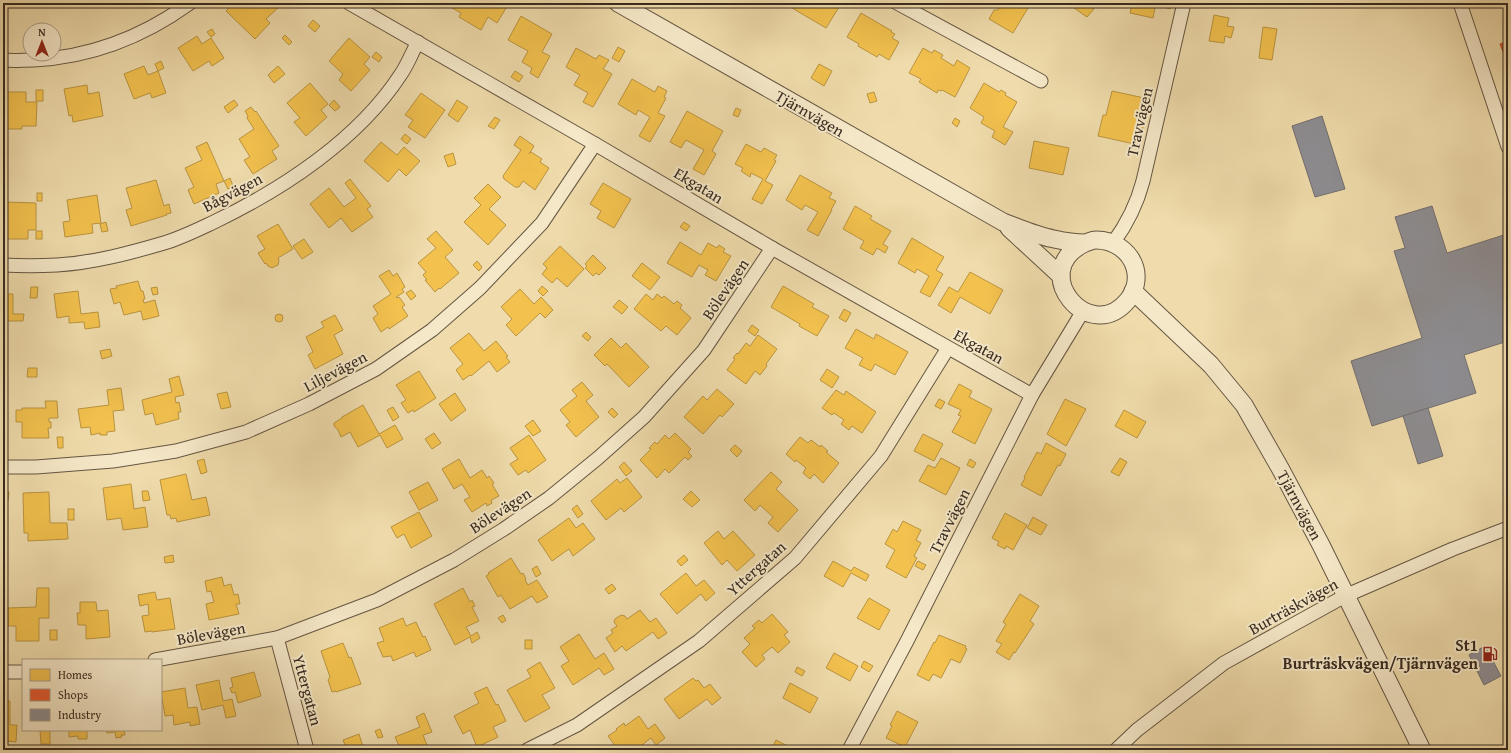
<svg xmlns="http://www.w3.org/2000/svg" width="1511" height="753" viewBox="0 0 1511 753" font-family="'Gentium Book Plus',serif">
	<rect width="100%" height="100%" fill="#efdbab"/>
	<filter id="stains"><feTurbulence type="fractalNoise" baseFrequency=".005" numOctaves="4"/><feColorMatrix values="0 0 0 0 .2 0 0 0 0 .09 0 0 0 0 .02 0 0 0 .5 -.17"/></filter>
	<radialGradient id="worn" r=".72"><stop offset=".6" stop-color="#630" stop-opacity="0"/><stop offset="1" stop-color="#630" stop-opacity=".3"/></radialGradient>
	<g fill="#f2c14e" stroke="#ba9440">
		<path d="M234,3H277L280,6L266,19L270,23L255,39L226,11Z"/>
		<path d="M454,3H509L497,23L488,17L481,30L459,17L461,13L452,8Z"/>
		<path d="M795,3H839L841,4L826,28L792,8Z"/>
		<path d="M994,3H1031L1013,33L989,19L994,10H998L1000,6Z"/>
		<path d="M1077,3H1086L1094,9L1087,17L1074,8Z"/>
		<path d="M1127,3H1156L1153,18L1130,13L1132,4Z"/>
		<path d="M1165,3H1172L1170,9L1164,7Z"/>
		<path d="M861,13L892,31L891,32L895,34L892,38L899,42L889,60L879,54L877,57L858,46L859,44L847,37Z"/>
		<path d="M1214,15L1229,18L1227,26L1234,27L1231,38L1225,36L1224,43L1209,41Z"/>
		<path d="M521,16L552,34L542,52L550,56L538,78L530,73L532,68L522,62L528,51L508,40Z"/>
		<path d="M313,20L320,26L315,32L308,26Z"/>
		<path d="M1263,27L1277,29L1272,60L1259,58Z"/>
		<path d="M212,29L215,34L211,37L207,32Z"/>
		<path d="M285,35L292,42L289,45L282,38Z"/>
		<path d="M197,36L202,44L211,38L224,58L212,66L209,61L193,71L178,48Z"/>
		<path d="M349,38L370,57L364,64L370,70L351,91L339,80L343,74L329,61Z"/>
		<path d="M618,47L625,51L619,62L612,58Z"/>
		<path d="M576,48L596,59L599,55L609,60L603,69L612,74L593,107L583,102L588,93L574,85L580,75L566,67Z"/>
		<path d="M923,48L932,53L934,50L943,55L941,58L954,66L957,60L970,68L955,97L942,90L941,91L938,90L937,93L919,82L921,79L909,73Z"/>
		<path d="M376,52L382,57L379,62L372,57Z"/>
		<path d="M161,61L164,68L158,71L155,64Z"/>
		<path d="M819,64L832,71L824,86L811,78Z"/>
		<path d="M144,66L148,75L158,71L166,93L152,98L150,93L134,99L124,74Z"/>
		<path d="M278,66L285,74L274,83L268,75Z"/>
		<path d="M515,71L523,76L519,82L511,77Z"/>
		<path d="M632,79L655,92L658,86L667,91L664,97L666,98L658,113L665,116L650,142L639,136L650,117L638,110L636,115L618,104Z"/>
		<path d="M310,83L328,104L321,110L327,117L306,136L294,122L300,118L287,103Z"/>
		<path d="M984,83L999,92L1001,90L1006,93L1005,95L1017,102L1003,127L1013,132L1005,145L992,137L995,131L981,123L984,117L970,108Z"/>
		<path d="M87,85L88,94L99,92L103,116L73,122L72,115L69,116L64,89Z"/>
		<rect x="36" y="90" width="7" height="11"/>
		<path d="M1112,91L1149,99L1139,145L1098,136L1103,115H1106Z"/>
		<path d="M4,92H26V102H37L36,126H22V129H5V119H3Z"/>
		<path d="M874,92L877,101L870,103L867,94Z"/>
		<path d="M421,93L445,110L425,138L408,127L413,120L405,115Z"/>
		<path d="M234,100L238,105L228,113L224,107Z"/>
		<path d="M334,100L340,107L335,111L329,105Z"/>
		<path d="M457,100L468,107L458,122L448,115Z"/>
		<path d="M251,107L255,112L256,111L279,146L272,151L277,159L253,174L244,160L250,157L239,139L254,129L247,118L248,116L245,111Z"/>
		<path d="M736,108L741,110L738,117L733,115Z"/>
		<path d="M687,111L723,131L712,151L716,154L704,175L693,169L704,150L686,140L681,148L670,142Z"/>
		<path d="M495,117L500,120L494,129L488,126Z"/>
		<path d="M955,118L960,121L957,127L952,123Z"/>
		<path d="M405,134L411,139L407,144L401,139Z"/>
		<path d="M520,136L534,146L529,154L531,152L542,159L540,162L549,168L535,190L523,181L519,187H515L504,179L503,176L521,150L514,145Z"/>
		<path d="M1034,141L1069,148L1063,175L1029,168Z"/>
		<path d="M207,142L224,181L216,184L219,193L194,204L188,190L194,187L185,168L202,160L196,147Z"/>
		<path d="M381,142L397,155L404,147L420,161L406,176L399,169L388,182L364,161Z"/>
		<path d="M746,144L761,152L764,148L777,155L774,160L776,161L765,181L773,185L762,204L752,199L763,179L751,173L750,177L741,171L743,168L735,164Z"/>
		<path d="M453,153L456,164L448,167L444,156Z"/>
		<path d="M800,175L832,193L829,198L836,201L831,210H832L818,236L807,230L818,212L805,205L802,210L786,200Z"/>
		<path d="M230,178L233,186L228,189L224,181Z"/>
		<path d="M350,179L371,206L367,209L373,217L352,232L341,218L329,228L310,204L329,188L344,207L356,198L345,183Z"/>
		<path d="M156,180L164,206L169,204L171,213L166,214L167,215L131,226L126,210L132,208L126,188Z"/>
		<path d="M603,183L631,199L614,228L597,218L601,211L590,204Z"/>
		<path d="M488,184L501,197L489,209L506,225L488,245L464,222L481,205L474,198Z"/>
		<rect x="37" y="193" width="5" height="8"/>
		<path d="M97,195L101,223L92,224L93,233L65,237L63,222L70,221L67,200Z"/>
		<path d="M6,202L36,203V230H28V239H3V222H6Z"/>
		<path d="M855,206L872,216L870,219L891,231L883,244L888,247L885,253L877,248L873,255L860,248L864,241L843,229Z"/>
		<path d="M106,222L108,231L102,232L100,224Z"/>
		<path d="M684,222L690,226L686,231L680,227Z"/>
		<path d="M278,224L293,249L278,258L279,260L278,265L272,268L268,266L266,263L265,264L258,253L265,249L257,236Z"/>
		<rect x="36" y="231" width="6" height="8"/>
		<path d="M436,231L453,250L445,257L459,273L440,289L439,288L435,292L425,280H427L423,275L426,272L418,263L436,248L427,239Z"/>
		<path d="M912,238L944,257L936,270L943,274L930,297L920,292L929,276L917,269L915,273L898,263Z"/>
		<path d="M304,239L313,252L302,259L293,246Z"/>
		<path d="M680,242L701,255L708,243L717,248L719,245L725,249L723,252L731,256L716,281L705,275L708,270L699,265L692,277L667,263Z"/>
		<path d="M560,246L584,269L567,287L557,278L552,283L542,274L547,268L543,264Z"/>
		<path d="M593,255L606,268L599,275L596,273L593,276L585,268L587,266L585,264Z"/>
		<path d="M477,261L482,267L479,271L473,265Z"/>
		<path d="M642,263L660,277L650,290L632,276Z"/>
		<path d="M389,270L393,276L397,273L405,287L402,289L404,292L396,297L397,298L399,297L405,305L402,307L408,316L389,329L388,327L381,332L373,318L378,314L373,306L391,294L379,276Z"/>
		<path d="M970,272L1003,290L990,314L960,297L951,313L938,305L949,287L958,292Z"/>
		<path d="M138,281L141,291H143L145,299H143L144,303L155,300L159,316L143,320L141,311L124,315L120,302L114,304L110,289L117,288L116,286Z"/>
		<path d="M542,286L548,291L543,296L538,291Z"/>
		<path d="M783,286L814,304L812,307L829,316L817,336L799,326L800,324L771,307Z"/>
		<path d="M31,287H38L37,298H30Z"/>
		<path d="M157,287L158,294L153,295L151,288Z"/>
		<path d="M520,289L534,304L541,297L553,310L545,318L540,313L516,336L506,325L512,319L501,307Z"/>
		<path d="M411,290L416,296L411,300L406,293Z"/>
		<path d="M78,291L81,314L98,312L100,327L85,329L84,322L69,323V316L57,318L54,294Z"/>
		<path d="M3,294H13V314H24L23,321H3Z"/>
		<path d="M646,294L653,300L657,294L662,298L664,296L674,304L677,301L682,305L680,308L691,318L677,335L666,326L661,331L634,309Z"/>
		<path d="M619,300L628,307L622,314L613,307Z"/>
		<path d="M844,309L851,313L846,322L839,318Z"/>
		<circle cx="279" cy="318" r="4"/>
		<path d="M335,315L343,330L334,335L343,354L315,369L308,355L313,352L306,337L324,327L321,322Z"/>
		<path d="M752,325L759,330L755,336L748,331Z"/>
		<path d="M856,329L874,339L876,334L908,352L895,375L875,364L871,371L859,365L863,358L845,348Z"/>
		<path d="M586,332L591,337L588,341L582,336Z"/>
		<path d="M469,333L484,351L496,341L508,356L506,357L510,362L497,372L489,361L471,376L470,375L463,380L456,370L463,364L450,348Z"/>
		<path d="M758,335L777,349L766,364L767,366L760,375L755,371L746,384L727,370L735,359L733,358L737,353L738,354L746,343L750,346Z"/>
		<path d="M611,338L621,348L626,343L649,367L629,387L607,364L605,366L594,355Z"/>
		<path d="M110,349L112,356L102,359L100,351Z"/>
		<path d="M28,368H37V377H27Z"/>
		<path d="M827,369L839,377L832,388L820,380Z"/>
		<path d="M419,371L436,398L414,412L413,410L408,413L401,403L406,400L396,385Z"/>
		<path d="M179,376L184,395L175,397L176,403L179,402L181,412H178L179,419L156,425L153,413L145,415L142,400L172,392L169,379Z"/>
		<path d="M582,382L593,395L586,401L599,417L576,437L566,425L570,422L560,410L577,396L572,390Z"/>
		<path d="M959,384L972,391L969,397L992,409L975,444L952,432L961,416L958,415L961,410L948,404Z"/>
		<path d="M121,388L124,410L113,411L115,431L107,432V435H100V433L91,435L90,427L81,428L78,409L109,405L107,390Z"/>
		<path d="M717,389L734,404L722,417L720,415L703,434L684,417L703,396L707,400Z"/>
		<path d="M836,390L844,395L846,391L876,412L862,433L852,426L849,430L841,424L844,420L834,413L832,415L822,408Z"/>
		<path d="M227,392L231,407L221,409L217,394Z"/>
		<path d="M455,393L466,410L451,421L439,404Z"/>
		<path d="M939,399L945,402L941,409L935,406Z"/>
		<path d="M1065,399L1086,409L1066,446L1047,434Z"/>
		<path d="M45,401H57L58,418H49V422H51V428H48L49,438H22V422H16V410H22V408H46Z"/>
		<path d="M363,405L379,434L395,425L403,439L387,448L380,435L358,447L350,432L341,437L338,430L334,426V423L342,418V417Z"/>
		<path d="M393,407L399,417L393,421L387,410Z"/>
		<path d="M612,408L618,414L614,418L608,412Z"/>
		<path d="M1124,410L1146,422L1137,438L1115,426Z"/>
		<path d="M533,420L541,431L533,436L525,426Z"/>
		<path d="M434,433L441,443L432,449L425,439Z"/>
		<path d="M675,433L691,449L688,452L692,456L688,460L685,457L669,473L665,469L657,478L640,460L651,449L649,448L655,442L657,444L665,435L669,439Z"/>
		<path d="M923,434L943,444L934,461L914,451Z"/>
		<path d="M529,435L546,460L528,473L526,470L518,475L510,464L518,459L510,448Z"/>
		<path d="M57,437H63V448H58Z"/>
		<path d="M800,437L808,443L811,440L820,447L821,445L828,451L826,452L839,463L823,483L814,474L810,479L803,473L806,468L796,460L795,462L786,454Z"/>
		<path d="M1046,443L1066,454L1060,466L1058,465L1041,496L1021,485L1025,478L1024,477L1037,452L1041,454Z"/>
		<path d="M735,445L742,451L737,457L730,450Z"/>
		<path d="M941,458L960,468L946,495L919,481L928,465L935,468Z"/>
		<path d="M1120,458L1127,462L1119,476L1111,472Z"/>
		<path d="M204,459L207,472L201,474L197,461Z"/>
		<path d="M459,459L470,478L482,470L487,478L489,476L494,483L492,484L499,496L491,500L492,503L487,506L486,503L472,512L464,500L470,497L462,484L454,489L442,469Z"/>
		<path d="M970,459L976,463L973,468L967,465Z"/>
		<path d="M624,462L632,471L626,476L619,467Z"/>
		<path d="M771,472L782,482L776,489L798,510L778,532L768,523L773,517L760,505L755,511L744,500Z"/>
		<path d="M186,474L192,500L206,497L210,515L177,522L176,518L171,519L170,515H167L160,480Z"/>
		<path d="M627,478L642,497L624,512L621,508L606,520L591,501L617,479L620,483Z"/>
		<path d="M428,482L438,500L419,510L409,492Z"/>
		<path d="M131,484L134,509L145,507L148,527L123,530L121,518L107,520L103,488Z"/>
		<path d="M142,491H148L150,500L143,501Z"/>
		<path d="M691,491L700,500L692,507L683,499Z"/>
		<path d="M3,492H9L8,501L3,500Z"/>
		<path d="M49,492L50,523H67L68,539L28,541V533H24L23,493Z"/>
		<path d="M577,505L583,514L578,518L572,509Z"/>
		<rect x="68" y="509" width="6" height="11"/>
		<path d="M419,512L432,536L411,548L404,534L397,538L391,527Z"/>
		<path d="M1005,513L1027,525L1013,550L1006,546L1005,549L997,545L999,542L992,538Z"/>
		<path d="M1033,517L1047,525L1041,535L1027,528Z"/>
		<path d="M569,518L576,528L583,523L595,539L573,556L569,549L552,561L538,540Z"/>
		<path d="M903,521L921,530L916,540L921,543L914,556L917,558L906,578L886,567L895,550L885,544L893,529L897,532Z"/>
		<path d="M718,531L724,539L733,531L755,555L737,571L727,560L722,565L704,543Z"/>
		<path d="M173,555L174,562L165,563L164,557Z"/>
		<path d="M684,555L688,560L681,566L677,561Z"/>
		<path d="M511,558L521,574L523,573L526,579L525,580L528,585L537,580L548,597L537,603L532,596L510,609L501,595L498,597L486,576L489,574L488,573Z"/>
		<path d="M833,561L851,571L854,567L869,575L866,581L851,573L843,587L824,576Z"/>
		<path d="M918,561L926,565L923,570L915,566Z"/>
		<path d="M537,566L541,574L536,577L532,569Z"/>
		<path d="M686,573L696,586L704,580L715,593L706,601L701,594L677,614L660,594Z"/>
		<path d="M222,577L224,586L231,584L234,595L238,594L240,604H236L239,614L209,620L206,604L214,602L211,591L207,592L205,581Z"/>
		<path d="M612,584L616,589L609,594L605,589Z"/>
		<path d="M37,588H49V618H39V641H16V626H8V608L36,607Z"/>
		<path d="M463,588L470,602L472,600L475,606L472,607L479,621L466,627L471,636L477,632L480,638L472,643L470,637L455,645L434,604Z"/>
		<path d="M155,592L157,600L170,598L175,629L152,632V631L145,632L142,616L149,615L148,604L140,606L138,595Z"/>
		<path d="M1020,594L1039,606L1030,621L1034,624L1015,653L1014,652L1009,660L996,652L1002,644L996,641L1006,624L1003,622Z"/>
		<path d="M869,598L890,610L879,630L857,618Z"/>
		<path d="M80,602H96L97,611L108,610L110,637L86,639V625H78L77,613H80Z"/>
		<path d="M640,610L650,622L656,618L667,633L658,639L653,632L626,651L622,646L615,652L606,638L613,633L611,630L617,626L614,622L615,619L621,615L625,616L627,619Z"/>
		<path d="M772,614L788,632L784,635L790,642L778,653L772,647L762,655L765,659L756,667L742,652L750,644L744,638L755,628L752,626L759,620L762,623Z"/>
		<path d="M503,615L506,620L502,623L498,618Z"/>
		<path d="M403,618L406,626L416,622L423,637L425,636L431,650L416,657L414,652L393,661L391,656L383,657L377,643L384,641L379,628Z"/>
		<rect x="50" y="630" width="7" height="10"/>
		<path d="M579,634L595,659L604,653L614,669L604,675L599,668L573,685L561,666L569,661L560,647Z"/>
		<path d="M939,635L966,646L965,648L967,649L960,663L951,659L941,678L933,674L929,681L917,675L934,642L935,643Z"/>
		<rect x="525" y="640" width="7" height="9"/>
		<path d="M343,643L349,658L351,657L361,684L336,692V691L332,692L328,680L330,677L321,651Z"/>
		<path d="M834,653L858,666L850,681L826,668Z"/>
		<path d="M864,661L873,666L869,672L861,667Z"/>
		<path d="M540,662L555,688L542,695L550,708L525,722L507,690L531,677L527,670Z"/>
		<path d="M797,667L805,671L802,676L795,672Z"/>
		<path d="M254,672L261,696L238,703L235,692L232,693L230,688L233,687L231,678Z"/>
		<path d="M693,678L696,681L698,680L704,688L710,684L721,698L712,705L707,699L679,719L664,699Z"/>
		<path d="M219,680L223,701L232,699L236,716L226,718L223,705L202,710L196,685Z"/>
		<path d="M790,683L818,698L810,713L783,698Z"/>
		<path d="M487,687L496,705L498,704L506,721L493,727L498,737L477,747L470,730L463,734L454,716L479,703L474,693Z"/>
		<path d="M185,688L188,708L197,707L200,724L190,726V722L174,725L173,715L165,716L161,692Z"/>
		<path d="M3,701H10V725H17L16,742L6,741V727H3Z"/>
		<path d="M897,711L918,722L905,747L886,738L892,726L890,725Z"/>
		<path d="M424,713L432,732L423,735L429,750H401L395,737L420,727L416,717Z"/>
		<path d="M639,716L648,729L655,724L665,738L656,745L651,738L642,745L645,749L644,750H618L608,736L617,730L616,729L624,723L625,726Z"/>
		<path d="M380,729L383,737L378,738L375,731Z"/>
		<path d="M40,730H50V744H41Z"/>
		<path d="M69,730H87V739H78V736L69,737Z"/>
		<path d="M106,730H124L125,735H121L122,737L116,738L115,732L107,733Z"/>
		<path d="M359,734L364,750H347L343,740Z"/>
		<path d="M776,740L795,750H771Z"/>
	</g>
	<path fill="#e4572e" stroke="#b04a2a" d="M1508,41V65L1500,44Z"/>
	<g fill="#8d8d92" stroke="#736f70">
		<path d="M1322,116L1345,189L1315,197L1292,126Z"/>
		<path d="M1432,206L1447,253L1507,234L1508,341L1464,355L1476,393L1372,426L1351,361L1422,338L1394,251L1405,248L1395,217Z"/>
		<path d="M1428,408L1443,456L1418,464L1403,416Z"/>
		<path d="M1485,646L1501,676L1484,685L1469,655Z"/>
	</g>
	<g fill="none" stroke-linecap="round" stroke-linejoin="round">
		<g stroke="#655643" stroke-width="15">
			<g id="minor">
				<path d="M349,3L595,144L772,248L1032,395"/>
				<path d="M897,3L1041,81"/>
				<path d="M1460,3L1508,147"/>
				<path d="M3,60C13,61 23,60 34,60C91,57 143,37 190,3"/>
				<path d="M1113,243C1127,224 1137,204 1143,181L1184,3"/>
				<path d="M3,265C21,266 39,266 57,265C93,263 130,253 164,243C181,238 197,230 214,222C283,189 359,139 401,74C408,64 412,52 418,42"/>
				<path d="M3,467H36L113,461L176,451L246,432L309,404L376,369L432,330L480,288L542,223L595,144"/>
				<path d="M277,638L307,750"/>
				<path d="M155,660L277,638L377,600L454,560L504,529L549,498L598,458L644,417L704,350L772,248"/>
				<path d="M3,672H23"/>
				<path d="M527,750L577,725L699,641L795,558L881,456L948,348"/>
				<path d="M849,750L907,641L1032,395L1083,311"/>
				<path d="M1116,750L1137,730L1224,663L1345,596L1453,549L1508,528"/>
			</g>
		</g>
		<g stroke="#655643" stroke-width="19">
			<g id="tertiary">
				<path d="M618,3L1003,222C1019,228 1037,236 1054,239C1063,241 1076,243 1085,243C1089,242 1092,240 1096,240C1114,240 1130,251 1135,268C1138,279 1135,291 1128,300C1090,347 1026,271 1085,243"/>
				<path d="M1009,228L1061,276"/>
				<path d="M1133,291L1211,365L1244,405L1280,468L1321,545L1422,750"/>
			</g>
		</g>
		<use href="#minor" stroke="#f5e8c8" stroke-width="13"/>
		<use href="#tertiary" stroke="#f5e8c8" stroke-width="17"/>
	</g>
	<defs>
		<g id="fuel-bare" transform="scale(1.2)"><path d="M-5.5-6h7V0h2V4h1.3V-2.5L3-4.5l.8-.8L6-3V5H2.5V1h-1V6h-7ZM-4.2-4.7v3.2H.2V-4.7Z" fill="#8f2418" stroke="#f5e8c8" stroke-width="2.5" paint-order="stroke"/></g>
	</defs>
	<g fill-rule="evenodd">
		<use href="#fuel-bare" x="1490" y="654"/>
	</g>
	<g text-anchor="middle" stroke-width="4" stroke-linejoin="round" paint-order="stroke">
		<g font-size="16" fill="#372a20" stroke="#f5e8c8">
			<text transform="translate(810 113) rotate(30)" y="6">Tjärnvägen</text>
			<text transform="translate(1139 122) rotate(-77)" y="6">Travvägen</text>
			<text transform="translate(699 185) rotate(31)" y="6">Ekgatan</text>
			<text transform="translate(232 192) rotate(-28)" y="6">Bågvägen</text>
			<text transform="translate(725 289) rotate(-56)" y="6">Bölevägen</text>
			<text transform="translate(979 346) rotate(29)" y="6">Ekgatan</text>
			<text transform="translate(335 371) rotate(-28)" y="6">Liljevägen</text>
			<text transform="translate(1300 505) rotate(62)" y="6">Tjärnvägen</text>
			<text transform="translate(500 510) rotate(-33)" y="6">Bölevägen</text>
			<text transform="translate(949 521) rotate(-63)" y="6">Travvägen</text>
			<text transform="translate(756 568) rotate(-42)" y="6">Yttergatan</text>
			<text transform="translate(1293 606) rotate(-29)" y="6">Burträskvägen</text>
			<text transform="translate(211 633) rotate(-10)" y="6">Bölevägen</text>
			<text transform="translate(308 690) rotate(75)" y="6">Yttergatan</text>
		</g>
		<g font-size="16" font-weight="bold" fill="#372a20" stroke="#f5e8c8" text-anchor="end">
			<text x="1478" y="651">St1<tspan x="1478" dy="18">Burträskvägen/Tjärnvägen</tspan></text>
		</g>
	</g>
	<rect width="1511" height="753" fill="none" stroke="#efdbab" stroke-width="16"/>
	<rect x="4" y="4" width="1503" height="745" fill="none" stroke="#372a20" stroke-width="2"/>
	<rect x="8" y="8" width="1495" height="737" fill="none" stroke="#372a20"/>
	<rect x="22" y="659" width="140" height="72" fill="#f5e8c8" stroke="#a99c85"/>
	<rect x="30" y="669" width="20" height="12" fill="#f2c14e" stroke="#a99c85"/>
	<text x="58" y="679" font-size="12" fill="#372a20">Homes</text>
	<rect x="30" y="689" width="20" height="12" fill="#e4572e" stroke="#a99c85"/>
	<text x="58" y="699" font-size="12" fill="#372a20">Shops</text>
	<rect x="30" y="709" width="20" height="12" fill="#8d8d92" stroke="#a99c85"/>
	<text x="58" y="719" font-size="12" fill="#372a20">Industry</text>
	<g transform="translate(42 42)"><circle r="19" fill="#f5e8c8" stroke="#a99c85"/>
	<path d="M0-3L7 15L0 10L-7 15Z" fill="#8f2418"/>
	<text y="-6" font-size="11" font-weight="bold" text-anchor="middle" fill="#372a20">N</text>
	</g>
	<rect width="100%" height="100%" filter="url(#stains)"/>
	<rect width="100%" height="100%" fill="url(#worn)"/>
</svg>
